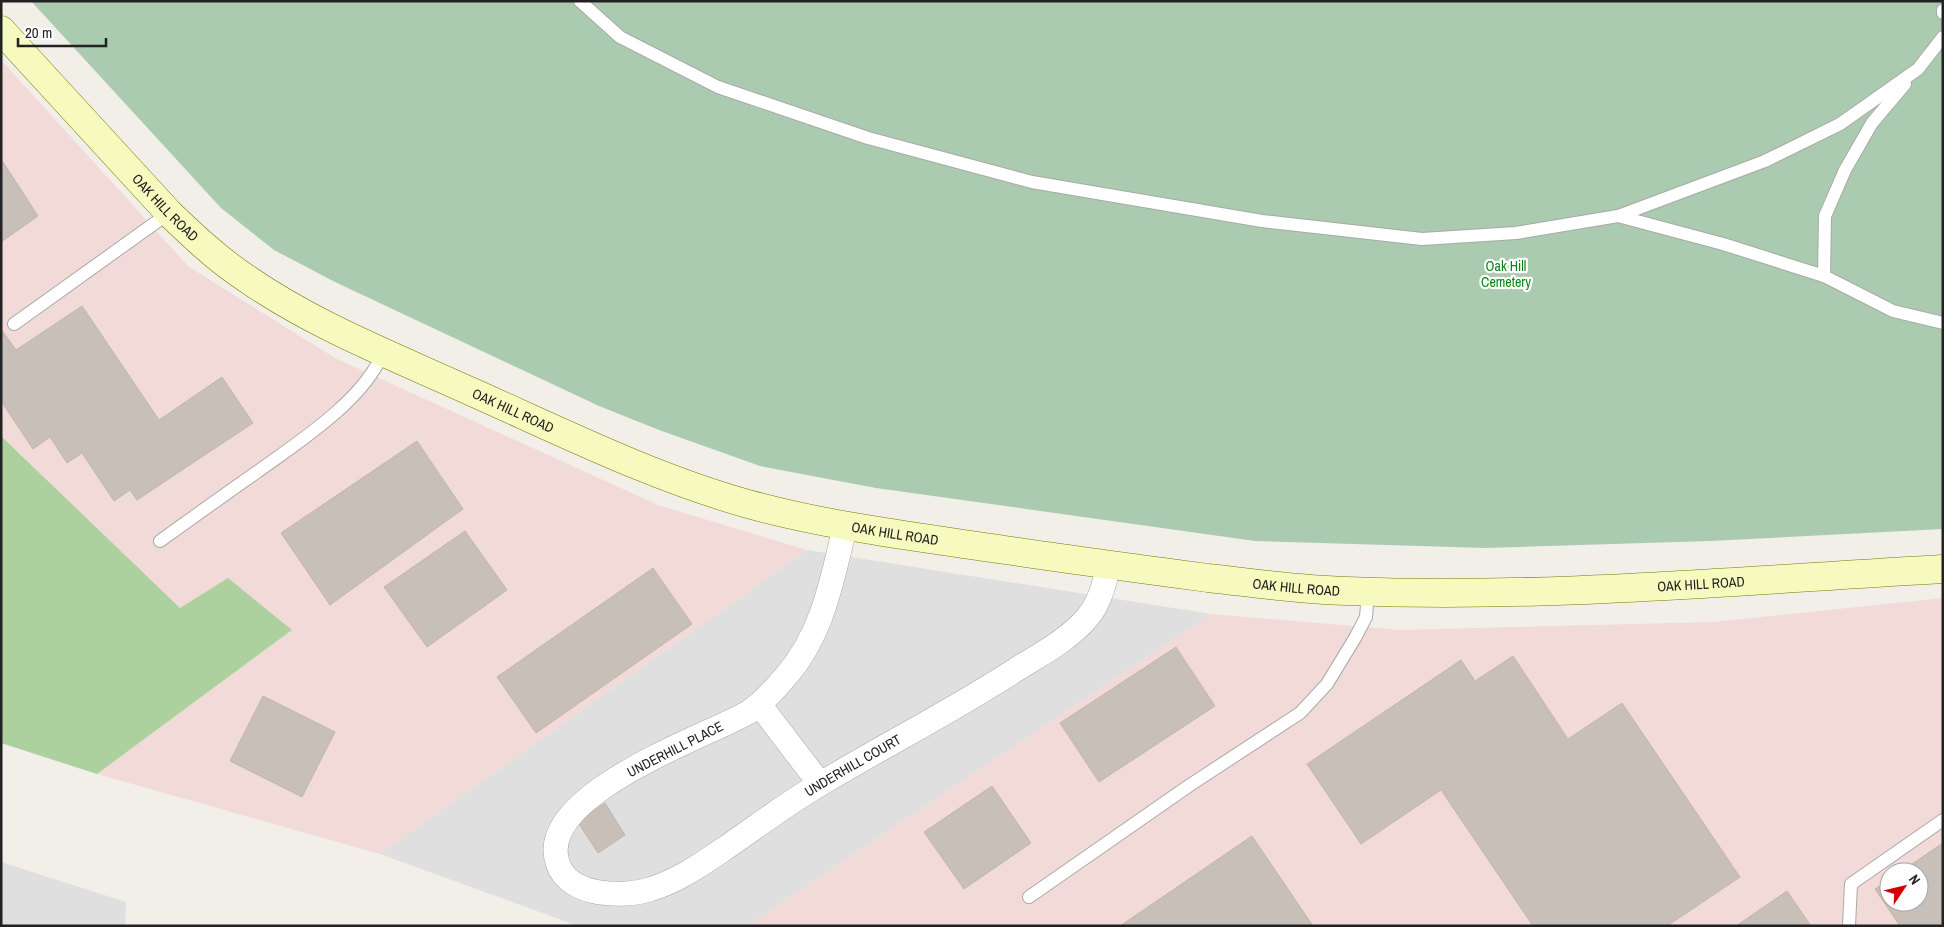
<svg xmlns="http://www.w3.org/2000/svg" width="1944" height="927" viewBox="0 0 1944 927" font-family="'Archivo Narrow',sans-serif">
	<rect width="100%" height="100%" fill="#f2efe9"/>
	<g fill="#e0dfdf">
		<path d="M807,550L1211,614L747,926H578L380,854Z"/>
		<path d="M1,862L126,902L125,926H1Z"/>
	</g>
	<g fill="#f2dad9" fill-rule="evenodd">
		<path d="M1,60L189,267L335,358L658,505L807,550L380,854L97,774L292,630L180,609L1,436Z"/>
		<path d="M1943,598V926H747L1211,614L1400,630L1714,622ZM1889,872H1919V902H1889Z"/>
	</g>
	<path fill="#add19e" d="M1,436L180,608L228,578L292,630L97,774L1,743Z"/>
	<path fill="#aacbaf" d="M31,1H1943V529L1710,541L1486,548L1255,541L876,488L760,466L659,430L599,406L335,282L274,250L221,208Z"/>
	<g fill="#c7bfb8" stroke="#c4b6ab">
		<path d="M1,159L38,216L1,242Z"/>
		<path d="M82,306L159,420L222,377L253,423L137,500L130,490L114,501L82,453L67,463L50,437L33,449L1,401V329L16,350Z"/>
		<path d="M417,441L463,509L330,605L281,533Z"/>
		<path d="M465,531L507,590L427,647L384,587Z"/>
		<path d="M653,568L692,624L536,733L497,677Z"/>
		<path d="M1176,647L1215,706L1099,782L1060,723Z"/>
		<path d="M1513,656L1568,739L1622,703L1740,877L1667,926H1533L1441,790L1361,844L1307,764L1461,660L1475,681Z"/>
		<path d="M263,696L335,732L302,797L230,761Z"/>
		<path d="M992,786L1031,843L964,889L924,832Z"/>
		<path d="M605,803L625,835L598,853L577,821Z"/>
		<path d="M1252,836L1313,926H1120Z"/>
		<path d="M1943,843V926H1900L1875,889L1889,880V902H1919V872H1900Z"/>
		<path d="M1787,891L1811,926H1736Z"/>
	</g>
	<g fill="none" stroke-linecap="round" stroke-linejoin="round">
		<g stroke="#a9a9a9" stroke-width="14">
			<g id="lane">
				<path d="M580,1L620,37L718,87L868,138L1032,182L1262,221L1422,239L1516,233L1618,216L1723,244L1824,276L1893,311L1943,323"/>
				<path d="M1943,10V13"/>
				<path d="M1618,216L1765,161L1840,124L1918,69L1943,37"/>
				<path d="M1824,276L1825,216L1845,170L1872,123L1905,84"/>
				<path d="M14,324L169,213"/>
				<path d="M160,541C192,518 224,495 257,472C297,443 365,400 383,352"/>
				<path d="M1029,897L1190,785L1300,713L1327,684L1355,638L1366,617L1368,592"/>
				<path d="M1849,926L1851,884L1943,820"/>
			</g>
		</g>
		<g stroke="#a9a9a9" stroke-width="25">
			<g id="street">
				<path id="s1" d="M845,527C832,579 823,634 786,676C776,688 763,703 749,712C706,737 533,795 558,864C569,897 624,898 651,889C677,881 699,866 721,851C755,828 787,803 822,783C887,744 954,710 1017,669C1041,654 1068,640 1087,618C1100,603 1104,584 1109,565"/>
				<path d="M759,704L820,784"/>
			</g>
		</g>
		<g stroke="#707d05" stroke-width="29">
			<g id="secondary">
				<path id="s2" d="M1,30L169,213C192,235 214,256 240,274C310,324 393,356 472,392C562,432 652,477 748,504C832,527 919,537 1005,550C1072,560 1140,569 1208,578C1254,583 1300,590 1347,591C1545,599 1745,580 1943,569"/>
			</g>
		</g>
		<use href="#lane" stroke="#fff" stroke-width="12"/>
		<use href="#street" stroke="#fff" stroke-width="24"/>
		<use href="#secondary" stroke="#f7fabf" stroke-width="28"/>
	</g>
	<g text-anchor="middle" stroke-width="4.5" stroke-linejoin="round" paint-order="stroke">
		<g font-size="14" fill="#222" stroke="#fff">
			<text dy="5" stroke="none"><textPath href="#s2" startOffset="242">OAK HILL ROAD</textPath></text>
			<text dy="5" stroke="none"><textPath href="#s2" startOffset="648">OAK HILL ROAD</textPath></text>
			<text dy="5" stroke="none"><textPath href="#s2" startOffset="1051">OAK HILL ROAD</textPath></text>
			<text dy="5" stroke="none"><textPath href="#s2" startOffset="1861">OAK HILL ROAD</textPath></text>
			<text dy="5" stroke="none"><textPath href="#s2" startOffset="1456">OAK HILL ROAD</textPath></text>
			<text transform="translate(675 749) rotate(-27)" y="5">UNDERHILL PLACE</text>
			<text dy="5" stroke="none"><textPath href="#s1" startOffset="816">UNDERHILL COURT</textPath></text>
		</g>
		<g font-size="14" fill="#0c8416" stroke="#fff">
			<text x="1506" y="271">Oak Hill<tspan x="1506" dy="16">Cemetery</tspan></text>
		</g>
	</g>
	<rect width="1944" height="927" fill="none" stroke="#222222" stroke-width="5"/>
	<g transform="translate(1904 887) rotate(55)"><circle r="24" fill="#ffffff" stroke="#a7a7a7"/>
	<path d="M0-4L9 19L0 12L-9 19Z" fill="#d40000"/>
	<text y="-8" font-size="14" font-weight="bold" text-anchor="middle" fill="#222222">N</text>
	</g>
	<path d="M18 38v8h88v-8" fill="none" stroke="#222222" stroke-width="2.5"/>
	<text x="25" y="38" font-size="15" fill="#222222" stroke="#ffffff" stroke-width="4" paint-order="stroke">20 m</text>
</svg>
